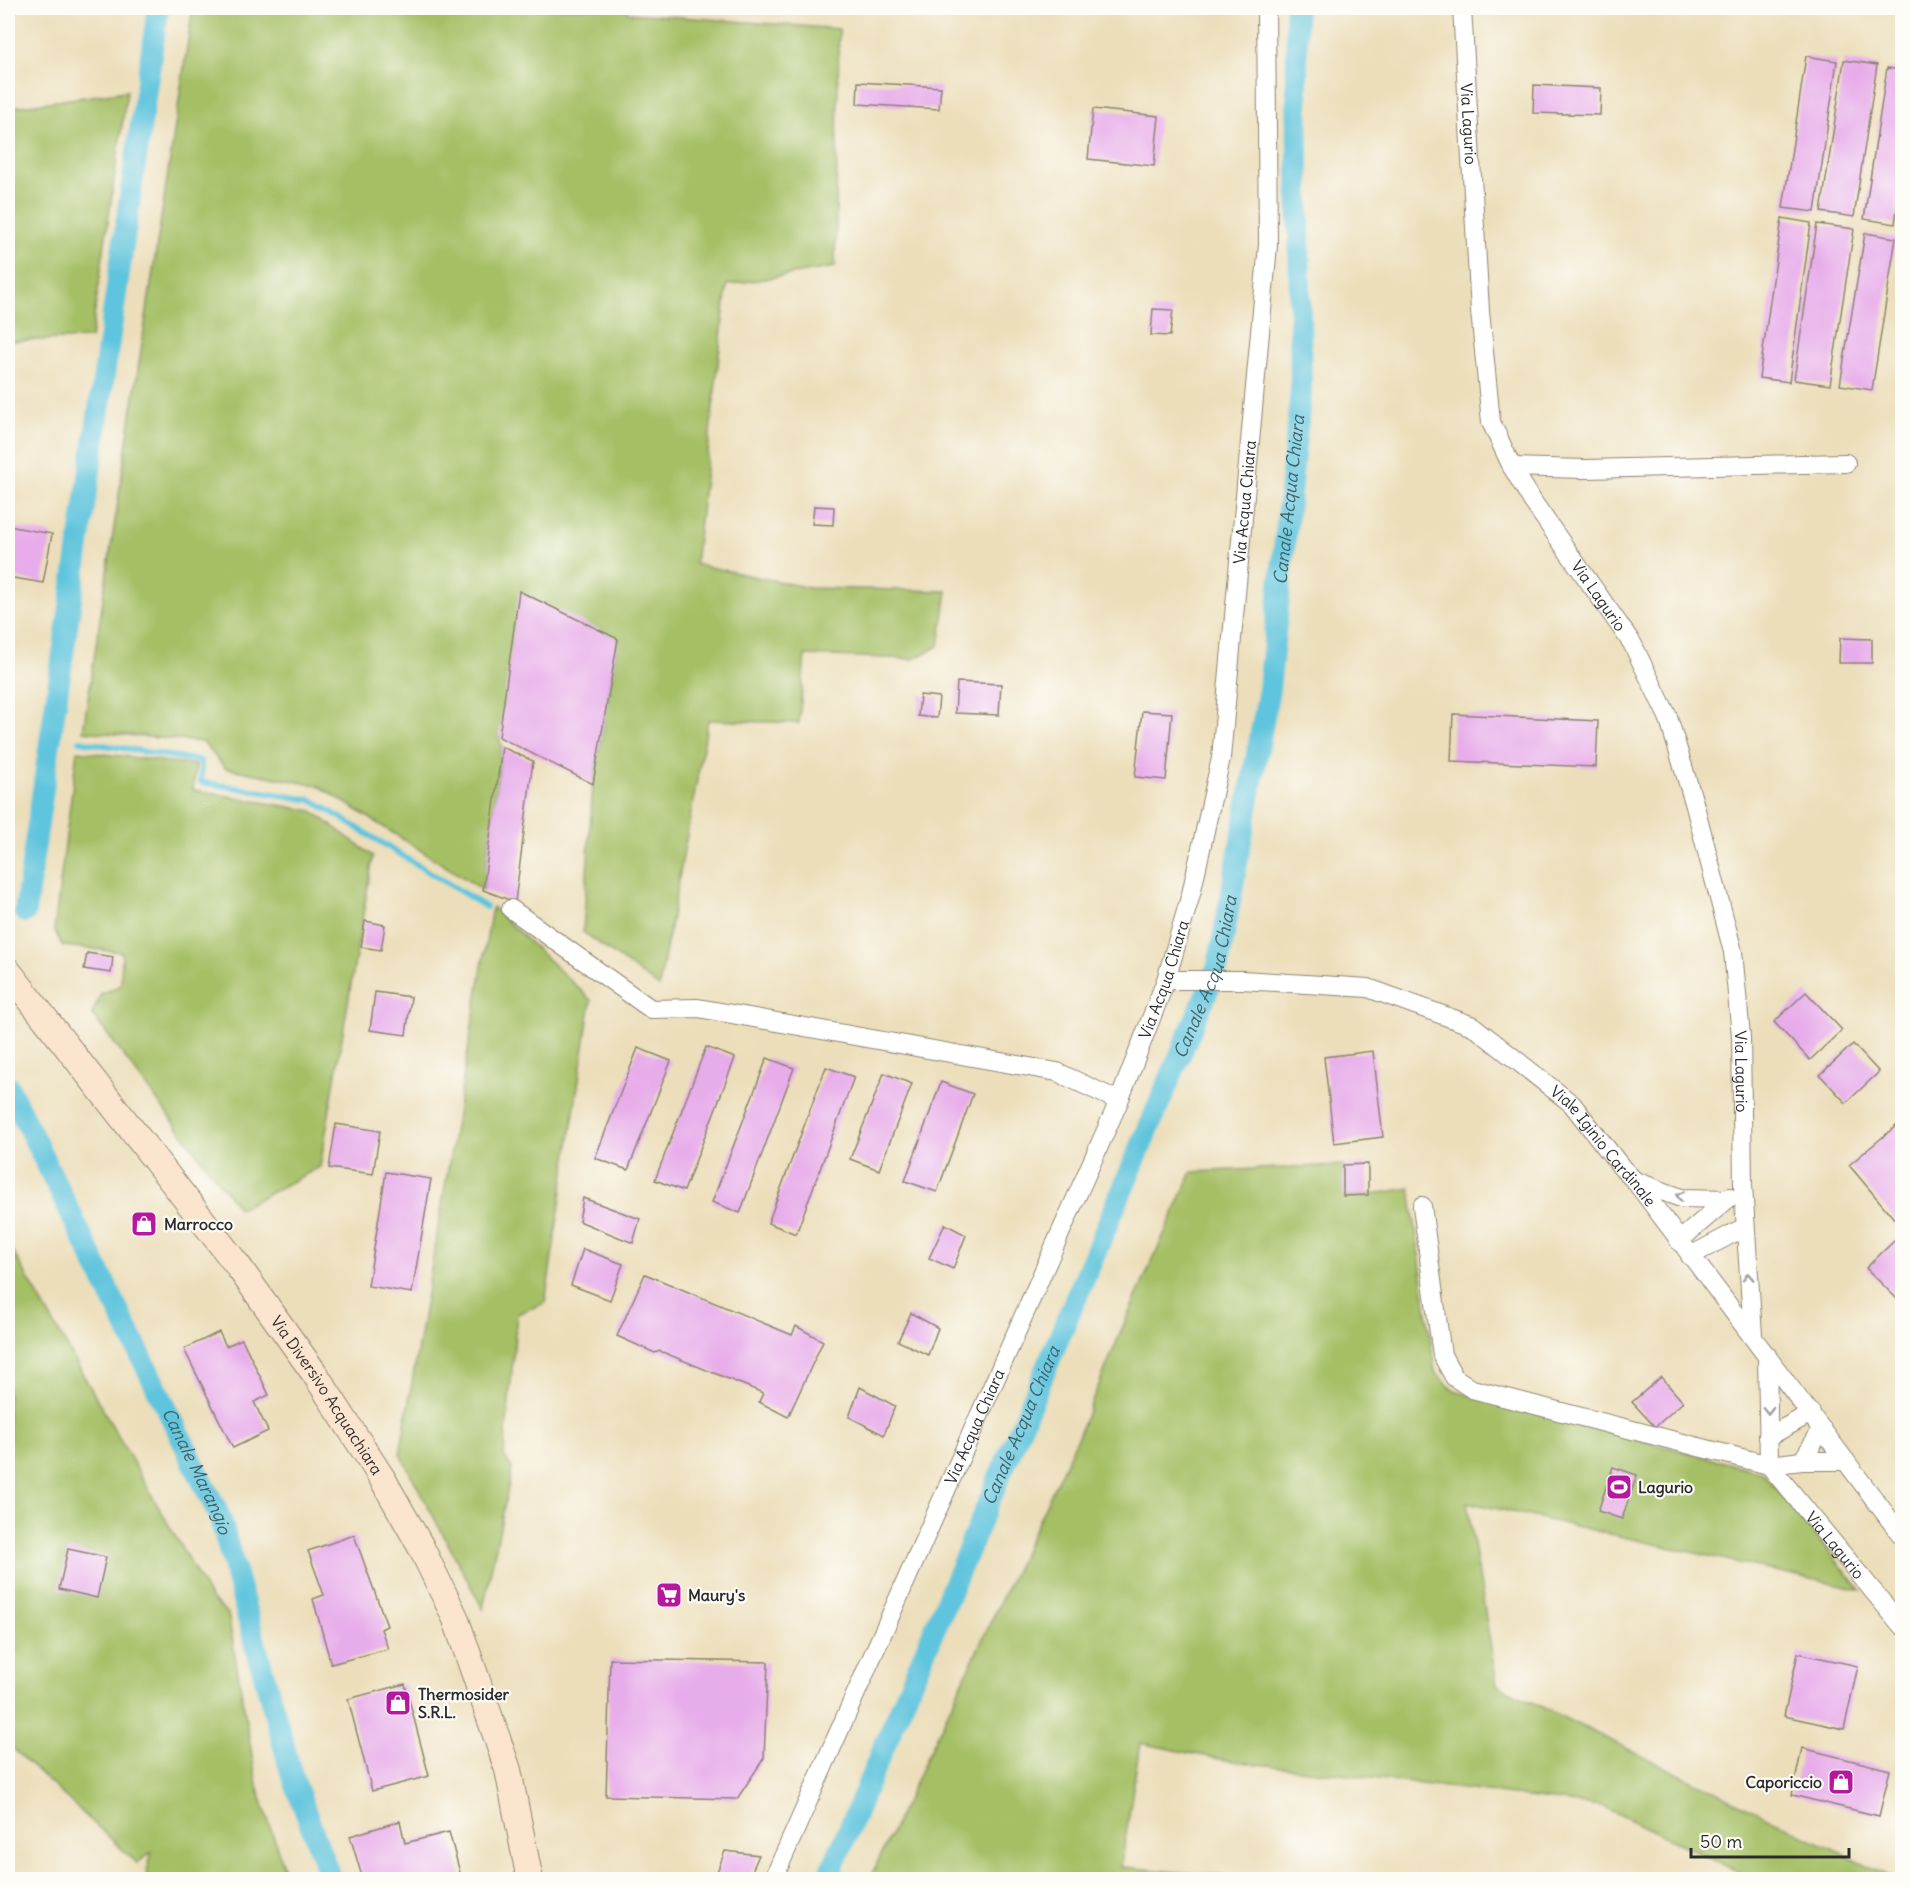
<svg xmlns="http://www.w3.org/2000/svg" width="1910" height="1887" viewBox="0 0 1910 1887" font-family="Delius,sans-serif">
	<rect width="100%" height="100%" fill="#fdfcf7"/>
	<filter id="ink" filterUnits="userSpaceOnUse"><feTurbulence type="fractalNoise" baseFrequency=".0167" numOctaves="2"/><feDisplacementMap in="SourceGraphic" scale="12" xChannelSelector="R" yChannelSelector="G"/><feConvolveMatrix kernelMatrix="1 2 1 2 8 2 1 2 1" color-interpolation-filters="sRGB"/></filter>
	<filter id="wash" filterUnits="userSpaceOnUse"><feTurbulence type="fractalNoise" baseFrequency=".008" numOctaves="4" result="noise"/><feDisplacementMap in="SourceGraphic" scale="24" xChannelSelector="R" yChannelSelector="G"/><feGaussianBlur stdDeviation="1.35" result="paint"/><feColorMatrix in="noise" values="0 0 0 0 0 0 0 0 0 0 0 0 0 0 0 0 0 1.4 0 .05"/><feComposite in="paint" operator="in"/></filter>
	<g filter="url(#wash)">
		<rect width="100%" height="100%" fill="#ecdeba"/>
		<g fill="#a5bf65" stroke="#687548" stroke-width="1.5">
			<path d="M193,8H627L628,13L839,29L835,267L727,285L695,564L810,588L947,591L939,646L913,659L805,655L799,723L708,720L659,987L583,932L593,784L618,639L499,737L502,747L483,890L319,786L225,768L203,742L83,731Z"/>
			<path d="M127,91L91,338L8,341V108Z"/>
			<path d="M77,751L196,765L193,790L312,811L373,856L320,1167L239,1209L92,1014L101,994L121,985L122,952L63,946L54,930Z"/>
			<path d="M492,907L591,1000L545,1303L517,1314L504,1455L512,1469L483,1609L400,1454Z"/>
			<path d="M1343,1165L1344,1196L1368,1195L1410,1188L1435,1372L1454,1391L1762,1472L1861,1590L1467,1502L1497,1685L1894,1879H1753L1602,1806L1225,1760L1140,1743L1121,1867L1257,1879L869,1880L1076,1441L1121,1331L1192,1172Z"/>
			<path d="M8,1243L211,1599L228,1614L257,1785L287,1879H145L152,1852L137,1863L8,1744Z"/>
		</g>
		<g fill="none" stroke-linecap="round" stroke-linejoin="round">
			<g stroke="#5fc4dd" stroke-width="6">
				<path d="M51,737L59,738"/>
				<path d="M80,741L201,761V782L312,800L486,907"/>
			</g>
			<g stroke="#5fc4dd" stroke-width="22">
				<path d="M25,912L158,8"/>
				<path id="s1" d="M8,1086L220,1517L291,1772L331,1880"/>
				<path id="s2" d="M827,1880L1218,966L1269,689L1301,391L1296,8"/>
			</g>
		</g>
		<g id="blocks">
			<g fill="#e7acea">
				<path d="M1806,56L1837,61L1815,212L1783,208Z"/>
				<path d="M1844,60L1877,65L1854,217L1821,212Z"/>
				<path d="M1887,68L1902,70V171L1895,224L1864,219Z"/>
				<path d="M858,82L941,87L939,109L857,104Z"/>
				<path d="M1534,85L1601,88L1600,115L1533,113Z"/>
				<path d="M1093,109L1159,116L1154,166L1088,159Z"/>
				<path d="M1782,218L1811,223L1789,382L1759,378Z"/>
				<path d="M1817,224L1854,229L1830,385L1794,380Z"/>
				<path d="M1865,233L1896,238L1872,390L1840,385Z"/>
				<path d="M1153,309L1173,310L1170,336L1151,335Z"/>
				<path d="M814,506L834,507L833,525L812,524Z"/>
				<path d="M8,526L52,534L43,583L8,577Z"/>
				<path d="M519,591L618,639L593,784L499,737Z"/>
				<path d="M1840,638L1872,639V663H1839Z"/>
				<path d="M957,682L1001,684L999,715L955,713Z"/>
				<path d="M920,695L939,697L937,718L918,716Z"/>
				<path d="M1142,711L1172,713L1166,780L1135,777Z"/>
				<path d="M1453,714L1598,721L1596,767L1451,761Z"/>
				<path d="M502,747L533,761L515,902L483,890Z"/>
				<path d="M365,921L385,925L381,950L361,947Z"/>
				<path d="M87,953L113,957L111,973L84,969Z"/>
				<path d="M375,992L411,997L406,1035L370,1030Z"/>
				<path d="M1806,992L1842,1030L1810,1060L1774,1022Z"/>
				<path d="M1853,1044L1879,1072L1846,1103L1820,1075Z"/>
				<path d="M706,1047L735,1058L684,1191L655,1180Z"/>
				<path d="M638,1048L671,1061L628,1170L595,1158Z"/>
				<path d="M1373,1051L1383,1137L1334,1143L1324,1057Z"/>
				<path d="M767,1058L794,1068L740,1213L712,1202Z"/>
				<path d="M826,1067L854,1077L796,1234L768,1223Z"/>
				<path d="M884,1073L912,1084L879,1170L850,1159Z"/>
				<path d="M941,1082L973,1094L937,1192L905,1181Z"/>
				<path d="M1902,1121V1226L1901,1227L1849,1165Z"/>
				<path d="M336,1124L380,1131L373,1174L329,1168Z"/>
				<path d="M1368,1164V1195L1343,1196V1165Z"/>
				<path d="M386,1172L431,1179L412,1293L368,1286Z"/>
				<path d="M583,1198L640,1219L633,1243L579,1221Z"/>
				<path d="M945,1224L966,1235L953,1269L929,1258Z"/>
				<path d="M1894,1241L1902,1249V1294L1897,1299L1866,1268Z"/>
				<path d="M583,1249L623,1264L610,1300L571,1285Z"/>
				<path d="M645,1274L792,1335L796,1326L823,1341L788,1417L759,1402L763,1393L660,1351L655,1353L617,1336Z"/>
				<path d="M911,1313L938,1328L928,1355L898,1341Z"/>
				<path d="M219,1332L226,1346L242,1339L269,1395L254,1402L268,1431L233,1448L184,1349Z"/>
				<path d="M1661,1377L1683,1402L1655,1427L1632,1402Z"/>
				<path d="M860,1387L895,1406L884,1435L849,1417Z"/>
				<path d="M1613,1467L1637,1475L1622,1519L1598,1511Z"/>
				<path d="M354,1535L387,1626L381,1629L388,1649L331,1664L313,1599L324,1595L308,1551Z"/>
				<path d="M68,1549L106,1557L97,1598L59,1589Z"/>
				<path d="M1798,1653L1858,1666L1844,1729L1784,1716Z"/>
				<path d="M610,1659L768,1662L764,1758L737,1799L606,1796Z"/>
				<path d="M405,1684L429,1776L372,1791L348,1699Z"/>
				<path d="M1802,1748L1890,1770L1879,1816L1792,1795Z"/>
				<path d="M400,1821L405,1843L449,1832L462,1880H363L350,1836Z"/>
				<path d="M725,1851L759,1855L748,1880H714Z"/>
			</g>
		</g>
	</g>
	<g filter="url(#ink)">
		<use href="#blocks" fill-opacity="0" stroke="#8c8472" stroke-width="1.5"/>
		<g fill="none" stroke-linecap="round" stroke-linejoin="round">
			<g stroke="#8c8472" stroke-width="20">
				<g id="minor">
					<path id="s3" d="M1462,8L1480,311L1491,422L1512,467L1533,502L1632,643L1668,717L1695,806L1733,952L1741,1036L1743,1186L1753,1335"/>
					<path d="M1512,467L1586,469L1846,463"/>
					<path d="M511,909L651,1009L698,1008L1057,1072L1119,1101"/>
					<path id="s4" d="M1166,980H1242L1368,988L1473,1026L1572,1104L1622,1168L1635,1181L1902,1536"/>
					<path d="M1635,1181L1681,1198L1727,1199"/>
					<path d="M1422,1206L1442,1355L1454,1377L1472,1389L1769,1465L1802,1461H1846"/>
					<path d="M1679,1241L1730,1197"/>
					<path d="M1690,1256L1745,1227"/>
					<path id="s5" d="M1767,1355L1769,1465L1902,1626"/>
					<path d="M1768,1437L1811,1413"/>
					<path d="M1802,1461L1822,1429"/>
					<path id="s6" d="M773,1880L1119,1101L1166,980L1191,894L1221,758L1268,245L1266,8"/>
				</g>
			</g>
			<g stroke="#8c8472" stroke-width="28">
				<g id="secondary">
					<path id="s7" d="M8,971L238,1266L315,1374L382,1478L421,1547L455,1617L508,1770L530,1880"/>
				</g>
			</g>
			<use href="#minor" stroke="#fff" stroke-width="18"/>
			<use href="#secondary" stroke="#fbe5cf" stroke-width="26"/>
		</g>
		<defs><path id="oneway-chevron" d="M-2-3.5L2.5 0L-2 3.5" fill="none" stroke-width="1.6" stroke-linecap="round" stroke-linejoin="round" transform="scale(1.5)"/></defs>
		<g stroke="#a0a0a0">
			<use href="#oneway-chevron" transform="translate(1680 1196) rotate(-167)"/>
			<use href="#oneway-chevron" transform="translate(1748 1277) rotate(-94)"/>
			<use href="#oneway-chevron" transform="translate(1768 1410) rotate(89)"/>
		</g>
	</g>
	<defs>
		<g id="shop-square" transform="scale(1.35)"><rect x="-9" y="-9" width="18" height="18" rx="4" fill="#b5179e" stroke="#fdfcf7"/><path d="M-5-2.5h2.3a2.7 3.5 0 0 1 5.4 0H5L5.5 6h-11ZM-1.5-2.5h3a1.5 2.3 0 0 0-3 0Z" fill="#fff"/></g>
		<g id="stadium-square" transform="scale(1.35)"><rect x="-9" y="-9" width="18" height="18" rx="4" fill="#b5179e" stroke="#fdfcf7"/><path d="M0-5a6.5 5 0 1 0 0 10a6.5 5 0 1 0 0-10ZM-3.5-1.8h7v3.6h-7Z" fill="#fff"/></g>
		<g id="supermarket-square" transform="scale(1.35)"><rect x="-9" y="-9" width="18" height="18" rx="4" fill="#b5179e" stroke="#fdfcf7"/><path d="M-6-5.5h2.5l.6 2H6L4.5 2H-2.5L-4.4-4H-6ZM-1.5 3.2a1.3 1.3 0 1 0 .1 0ZM3 3.2a1.3 1.3 0 1 0 .1 0Z" fill="#fff"/></g>
	</defs>
	<g fill-rule="evenodd">
		<use href="#shop-square" x="144" y="1224"/>
		<use href="#stadium-square" x="1619" y="1487"/>
		<use href="#supermarket-square" x="669" y="1595"/>
		<use href="#shop-square" x="398" y="1703"/>
		<use href="#shop-square" x="1841" y="1782"/>
	</g>
	<g text-anchor="middle" stroke-width="4.5" stroke-linejoin="round" paint-order="stroke">
		<g font-size="16" fill="#2b2b2b" stroke="#fdfcf7">
			<text dy="6" stroke="none"><textPath href="#s3" startOffset="116">Via Lagurio</textPath></text>
			<text dy="6" stroke="none"><textPath href="#s6" startOffset="1468">Via Acqua Chiara</textPath></text>
			<text dy="6" stroke="none"><textPath href="#s3" startOffset="620">Via Lagurio</textPath></text>
			<text dy="6" stroke="none"><textPath href="#s6" startOffset="982">Via Acqua Chiara</textPath></text>
			<text dy="6" stroke="none"><textPath href="#s3" startOffset="1124">Via Lagurio</textPath></text>
			<text dy="6" stroke="none"><textPath href="#s4" startOffset="492">Viale Iginio Cardinale</textPath></text>
			<text dy="6" stroke="none"><textPath href="#s7" startOffset="531">Via Diversivo Acquachiara</textPath></text>
			<text dy="6" stroke="none"><textPath href="#s6" startOffset="496">Via Acqua Chiara</textPath></text>
			<text dy="6" stroke="none"><textPath href="#s5" startOffset="214">Via Lagurio</textPath></text>
		</g>
		<g font-size="16" font-weight="bold" fill="#2b2b2b" stroke="#fdfcf7" text-anchor="start">
			<text x="164" y="1230">Marrocco</text>
			<text x="1638" y="1493">Lagurio</text>
			<text x="688" y="1601">Maury's</text>
			<text x="418" y="1700">Thermosider<tspan x="418" dy="18">S.R.L.</tspan></text>
			<text x="1822" y="1788" text-anchor="end">Caporiccio</text>
		</g>
		<g font-size="18" font-style="italic" fill="#3d6169" stroke="#fdfcf7">
			<text dy="6" stroke="none"><textPath href="#s2" startOffset="1466">Canale Acqua Chiara</textPath></text>
			<text dy="6" stroke="none"><textPath href="#s2" startOffset="980">Canale Acqua Chiara</textPath></text>
			<text dy="6" stroke="none"><textPath href="#s2" startOffset="494">Canale Acqua Chiara</textPath></text>
			<text dy="6" stroke="none"><textPath href="#s1" startOffset="429">Canale Marangio</textPath></text>
		</g>
	</g>
	<rect width="1910" height="1887" fill="none" stroke="#fdfcf7" stroke-width="30"/>
	<path d="M1691 1848v9h158v-9" fill="none" stroke="#2b2b2b" stroke-width="3"/>
	<text x="1700" y="1848" font-size="18" fill="#2b2b2b" stroke="#fdfcf7" stroke-width="4.5" paint-order="stroke">50 m</text>
</svg>
